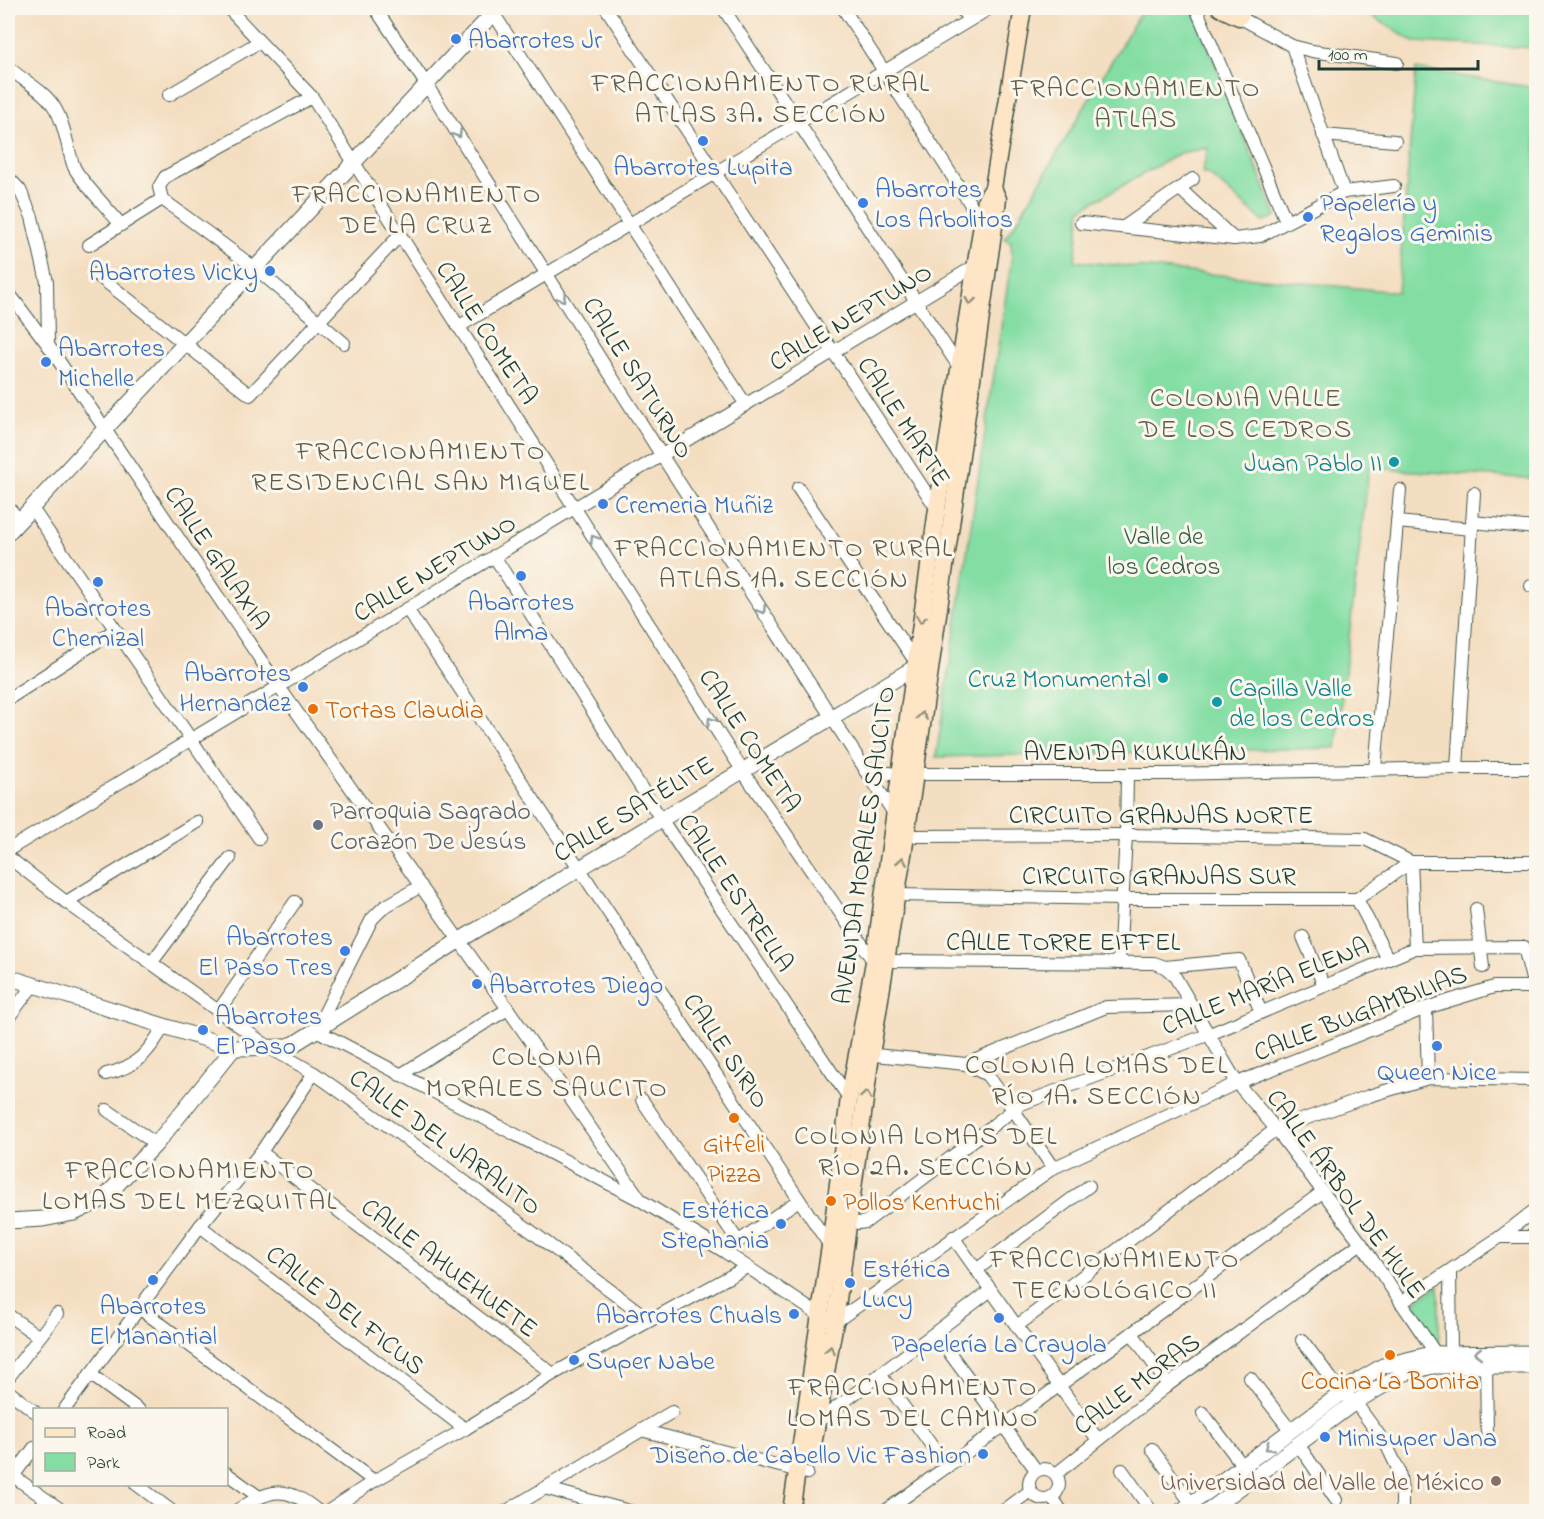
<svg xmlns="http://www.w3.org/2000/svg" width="1544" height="1519" viewBox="0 0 1544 1519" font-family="'Indie Flower',sans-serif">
	<rect width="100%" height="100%" fill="#fbf7ec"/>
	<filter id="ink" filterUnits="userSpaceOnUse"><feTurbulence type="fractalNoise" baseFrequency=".0167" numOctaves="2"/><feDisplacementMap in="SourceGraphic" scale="12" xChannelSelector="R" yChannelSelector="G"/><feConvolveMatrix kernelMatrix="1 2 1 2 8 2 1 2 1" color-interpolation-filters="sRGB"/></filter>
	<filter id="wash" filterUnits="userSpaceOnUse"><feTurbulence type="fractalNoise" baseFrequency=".008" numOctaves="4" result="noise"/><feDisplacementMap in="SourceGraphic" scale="24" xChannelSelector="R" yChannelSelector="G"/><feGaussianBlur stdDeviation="1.35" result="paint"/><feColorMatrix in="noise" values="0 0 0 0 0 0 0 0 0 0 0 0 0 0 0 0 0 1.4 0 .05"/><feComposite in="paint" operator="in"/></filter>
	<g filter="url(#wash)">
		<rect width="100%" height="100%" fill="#f4dec1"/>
		<g fill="#84dea4" stroke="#528e6c" stroke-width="1.5">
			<path d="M1143,8H1193L1276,216L1264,222L1208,174H1202L1208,148L1180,153L1081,209L1075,261L1398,292L1416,69L1536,88V479L1369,468L1336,748L936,757L1012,255L1011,242L1004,238L1014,226Z"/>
			<path d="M1364,8H1536V48L1414,42L1370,15Z"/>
			<path d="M1439,1285V1349L1408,1306Z"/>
		</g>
	</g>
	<g filter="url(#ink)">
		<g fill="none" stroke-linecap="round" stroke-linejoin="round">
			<g stroke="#3f5549" stroke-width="14">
				<g id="minor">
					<path d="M228,8L312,97L742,770L874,962"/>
					<path d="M375,8L426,84L662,456L895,815"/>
					<path d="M490,8L746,405"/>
					<path d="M606,8L939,512"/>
					<path d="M723,8L961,370"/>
					<path d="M843,8L984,225"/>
					<path d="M961,8L969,20"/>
					<path d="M1196,8L1286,221"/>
					<path d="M1239,17L1292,46L1312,51L1397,63"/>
					<path d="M1292,46L1344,192"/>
					<path d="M8,67C24,82 45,90 56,110C66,127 67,149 74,167C79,179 111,212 121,225"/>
					<path d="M169,95L259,42"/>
					<path d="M312,97L165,177L159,187L162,199L255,268L344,343"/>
					<path d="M1323,135L1395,141"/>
					<path d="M8,177L20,190L32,217L47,282L48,345"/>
					<path d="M1180,189L1234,239"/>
					<path d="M1081,223L1234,239L1260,236L1344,192L1394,186"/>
					<path d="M1124,227L1193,179"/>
					<path d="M89,245L162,199"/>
					<path d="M96,274L250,395L400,235"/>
					<path d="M8,292L48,345L279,687L508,1009L640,1199"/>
					<path d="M458,327L990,8"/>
					<path d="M798,488L915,661"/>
					<path d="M8,507L19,520"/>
					<path d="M31,507L259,838"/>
					<path d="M1397,522L1472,529"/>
					<path d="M1472,522L1536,528"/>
					<path d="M494,556L661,819L849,1098"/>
					<path d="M1531,586H1536"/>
					<path d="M407,609L830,1246"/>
					<path d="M8,699L115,630"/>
					<path d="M1457,768L1474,493"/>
					<path d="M1375,769L1400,490"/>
					<path d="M865,771L900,774H1168L1457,768H1536"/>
					<path d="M906,836L1126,835L1365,839L1411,862H1536"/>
					<path d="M8,850L975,266"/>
					<path d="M8,857L66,902L270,1048L314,1073L433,1158L650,1320"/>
					<path d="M1411,862L1415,948"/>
					<path d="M421,886L384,907L372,919L316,1030L640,1200L725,1252L819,1315L835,1322L1053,1168L1237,1083L1426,1008L1494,987H1536"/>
					<path d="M896,895L1122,899H1357L1411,862"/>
					<path d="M1357,899L1388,959"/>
					<path d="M66,902L197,822"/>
					<path d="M1476,909L1483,967"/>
					<path d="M1303,937L1324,986"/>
					<path d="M886,961L1154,963L1165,967L1239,960L1261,1012"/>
					<path d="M152,962L230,858"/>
					<path d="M1119,963L1126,835L1127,774"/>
					<path d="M1165,967L1174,975L1237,1083L1276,1129L1361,1243L1436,1354"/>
					<path d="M1426,1008L1428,1078"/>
					<path d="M219,1010L295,902"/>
					<path d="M8,1018L34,984"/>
					<path d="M865,1054L966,1064L1106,1007L1191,1005"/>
					<path d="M966,1064L987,1075L1013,1109L1053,1168"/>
					<path d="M106,1074C137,1067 149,1052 164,1026"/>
					<path d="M400,1075L508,1009"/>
					<path d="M642,1100L738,1241"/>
					<path d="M107,1110L156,1144"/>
					<path d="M261,1152L553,1374"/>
					<path d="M849,1221L858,1223L866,1222L1021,1104L1210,1034L1415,948L1524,947L1534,987"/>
					<path d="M200,1226L465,1429"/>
					<path d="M953,1237L1098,1440"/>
					<path d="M1500,1237H1536"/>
					<path d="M733,1245L799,1200"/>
					<path d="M976,1270L1089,1186"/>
					<path d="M1450,1272L1451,1353"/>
					<path d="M1401,1303L1500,1237L1536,1209"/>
					<path d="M139,1308L374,1481"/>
					<path d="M8,1315L38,1336"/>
					<path d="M1017,1326L1276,1129L1369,1096L1428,1078L1536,1080"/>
					<path d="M935,1333L1036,1470"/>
					<path d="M1132,1333L1168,1385"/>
					<path d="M1302,1340L1342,1393L1355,1402L1387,1446L1399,1471L1402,1490V1512"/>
					<path d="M1486,1366L1487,1432"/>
					<path d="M90,1374L139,1410"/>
					<path d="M880,1374L947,1467"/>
					<path d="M8,1378L57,1314"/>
					<path d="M1250,1378L1291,1431"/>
					<path d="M8,1391L34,1411"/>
					<path d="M64,1410L200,1226L261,1152L314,1073"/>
					<path d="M1203,1413L1243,1466"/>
					<path d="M816,1423L991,1290"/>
					<path d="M641,1430L807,1473"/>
					<path d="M1298,1444L1336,1500"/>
					<path d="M1152,1449L1191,1503"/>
					<circle cx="1044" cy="1484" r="15"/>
					<path d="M1122,1470L1152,1512"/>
					<path d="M226,1473L259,1497"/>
					<path d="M1056,1474L1168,1385L1361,1243"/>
					<path d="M13,1476L64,1512"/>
					<path d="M8,1483L34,1448"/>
					<path d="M136,1484L173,1512"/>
					<path d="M544,1488L633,1512"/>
					<path d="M1052,1497L1062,1512"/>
					<path d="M234,1512C270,1490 283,1482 319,1512"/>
					<path d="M327,1512L374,1481L465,1429L553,1374L747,1267"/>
					<path d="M505,1512L672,1412"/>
					<path d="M884,1512L1132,1333L1321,1193"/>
					<path d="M1002,1512L1030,1491"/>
				</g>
			</g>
			<g stroke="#3f5549" stroke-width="17">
				<g id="tertiary">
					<path d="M8,533L498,8"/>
					<path d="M8,977L234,1048L284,1047L294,1044L460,940L914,668L923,670"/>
					<path d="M8,1221L43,1219L74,1213L103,1199L156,1144L234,1048"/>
					<path d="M1180,1512L1361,1379L1383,1366L1431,1354L1536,1353"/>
					<path d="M1207,1512L1355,1402L1405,1373L1433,1366H1536"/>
				</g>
			</g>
			<g stroke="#3f5549" stroke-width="19">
				<g id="secondary">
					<path d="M1220,8L1239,17L1244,8"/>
					<path d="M811,1456L835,1322L871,1055L906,836L998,199L993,188"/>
					<path d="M791,1512L830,1246L849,1098L874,962L937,509L986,199L993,188L1023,8"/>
				</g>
			</g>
			<use href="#minor" stroke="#fff" stroke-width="12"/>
			<use href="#tertiary" stroke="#fff" stroke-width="15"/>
			<use href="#secondary" stroke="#fde5c5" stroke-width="16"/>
		</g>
		<defs><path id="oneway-chevron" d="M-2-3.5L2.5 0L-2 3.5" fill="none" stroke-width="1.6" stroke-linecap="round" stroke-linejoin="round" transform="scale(1.5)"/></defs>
		<g stroke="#8f9e9a">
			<use href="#oneway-chevron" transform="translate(458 134) rotate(58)"/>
			<use href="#oneway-chevron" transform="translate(562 298) rotate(58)"/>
			<use href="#oneway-chevron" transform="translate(594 539) rotate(-123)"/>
			<use href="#oneway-chevron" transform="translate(762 610) rotate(57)"/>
			<use href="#oneway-chevron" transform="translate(711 721) rotate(-123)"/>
			<use href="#oneway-chevron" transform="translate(1478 1353) rotate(179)"/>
			<use href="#oneway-chevron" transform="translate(1269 1447) rotate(144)"/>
		</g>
		<g stroke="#8e917c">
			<use href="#oneway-chevron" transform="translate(970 301) rotate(99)"/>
			<use href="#oneway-chevron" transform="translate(921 619) rotate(98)"/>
			<use href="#oneway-chevron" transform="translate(922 716) rotate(-82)"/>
			<use href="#oneway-chevron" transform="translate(902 861) rotate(-81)"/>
			<use href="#oneway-chevron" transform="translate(866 1095) rotate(-82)"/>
			<use href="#oneway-chevron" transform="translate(830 1350) rotate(-79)"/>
		</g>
	</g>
	<g fill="#3f7fe0" stroke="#fbf7ec" stroke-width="2">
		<circle cx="456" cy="39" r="6"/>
		<circle cx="703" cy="141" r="6"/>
		<circle cx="863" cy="203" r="6"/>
		<circle cx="1308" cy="217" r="6"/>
		<circle cx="270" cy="271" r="6"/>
		<circle cx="46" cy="362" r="6"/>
		<circle cx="603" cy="504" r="6"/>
		<circle cx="521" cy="576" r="6"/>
		<circle cx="98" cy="582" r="6"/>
		<circle cx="303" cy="687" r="6"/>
		<circle cx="345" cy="951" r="6"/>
		<circle cx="477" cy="984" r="6"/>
		<circle cx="203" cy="1030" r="6"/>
		<circle cx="1437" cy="1046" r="6"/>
		<circle cx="781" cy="1224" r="6"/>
		<circle cx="153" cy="1280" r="6"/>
		<circle cx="850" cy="1283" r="6"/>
		<circle cx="794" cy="1314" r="6"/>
		<circle cx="999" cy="1318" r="6"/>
		<circle cx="574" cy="1360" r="6"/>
		<circle cx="1325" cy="1437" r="6"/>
		<circle cx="983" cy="1454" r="6"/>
	</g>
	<g fill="#0f9aa8" stroke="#fbf7ec" stroke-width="2">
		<circle cx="1394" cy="462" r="6"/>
		<circle cx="1163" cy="678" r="6"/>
		<circle cx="1217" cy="702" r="6"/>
	</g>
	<g fill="#e8710a" stroke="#fbf7ec" stroke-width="2">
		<circle cx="313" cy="709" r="6"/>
		<circle cx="734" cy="1118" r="6"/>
		<circle cx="831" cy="1201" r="6"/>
		<circle cx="1390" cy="1355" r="6"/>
	</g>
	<circle fill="#6b7280" stroke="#fbf7ec" stroke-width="2" cx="318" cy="825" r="6"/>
	<circle fill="#8d6e63" stroke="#fbf7ec" stroke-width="2" cx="1496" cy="1481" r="6"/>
	<g text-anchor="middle" stroke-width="6" stroke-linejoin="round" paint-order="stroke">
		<g font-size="26" fill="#366cbe" stroke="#fbf7ec" text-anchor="start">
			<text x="468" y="48">Abarrotes Jr</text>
			<text x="703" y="175" text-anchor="middle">Abarrotes Lupita</text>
			<text x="875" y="197">Abarrotes<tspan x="875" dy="30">Los Arbolitos</tspan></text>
			<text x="1320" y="211">Papelería y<tspan x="1320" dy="30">Regalos Geminis</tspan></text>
			<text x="258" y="280" text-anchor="end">Abarrotes Vicky</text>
			<text x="58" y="356">Abarrotes<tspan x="58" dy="30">Michelle</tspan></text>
			<text x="615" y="513">Cremeria Muñiz</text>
			<text x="521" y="610" text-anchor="middle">Abarrotes<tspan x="521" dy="30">Alma</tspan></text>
			<text x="98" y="616" text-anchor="middle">Abarrotes<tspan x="98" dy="30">Chemizal</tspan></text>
			<text x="291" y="681" text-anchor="end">Abarrotes<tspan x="291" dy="30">Hernandez</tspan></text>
			<text x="333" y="945" text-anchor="end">Abarrotes<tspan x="333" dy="30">El Paso Tres</tspan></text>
			<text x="489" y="993">Abarrotes Diego</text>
			<text x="215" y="1024">Abarrotes<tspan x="215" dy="30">El Paso</tspan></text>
			<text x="1437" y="1080" text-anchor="middle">Queen Nice</text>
			<text x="769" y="1218" text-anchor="end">Estética<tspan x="769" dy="30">Stephania</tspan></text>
			<text x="862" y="1277">Estética<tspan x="862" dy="30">Lucy</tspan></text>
			<text x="153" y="1314" text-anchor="middle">Abarrotes<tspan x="153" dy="30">El Manantial</tspan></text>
			<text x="782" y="1323" text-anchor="end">Abarrotes Chuals</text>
			<text x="999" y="1352" text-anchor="middle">Papelería La Crayola</text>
			<text x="586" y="1369">Super Nabe</text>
			<text x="1337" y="1446">Minisuper Jana</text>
			<text x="971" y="1463" text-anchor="end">Diseño de Cabello Vic Fashion</text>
		</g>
		<g font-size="26" fill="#1f3d34" stroke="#fbf7ec">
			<text transform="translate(850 316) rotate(-31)" y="9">CALLE NEPTUNO</text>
			<text transform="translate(488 332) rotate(57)" y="9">CALLE COMETA</text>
			<text transform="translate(639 377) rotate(58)" y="9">CALLE SATURNO</text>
			<text transform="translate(905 421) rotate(57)" y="9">CALLE MARTE</text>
			<text transform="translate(218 557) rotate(56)" y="9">CALLE GALAXIA</text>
			<text transform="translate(434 567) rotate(-31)" y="9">CALLE NEPTUNO</text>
			<text transform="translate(751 740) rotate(57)" y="9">CALLE COMETA</text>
			<text x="1135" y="760">AVENIDA KUKULKÁN</text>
			<text transform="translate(633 808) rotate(-31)" y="9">CALLE SATÉLITE</text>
			<text x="1161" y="823">CIRCUITO GRANJAS NORTE</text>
			<text transform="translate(863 845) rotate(-82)" y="9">AVENIDA MORALES SAUCITO</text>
			<text x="1159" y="884">CIRCUITO GRANJAS SUR</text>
			<text transform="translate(737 892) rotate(56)" y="9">CALLE ESTRELLA</text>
			<text x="1063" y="950">CALLE TORRE EIFFEL</text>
			<text transform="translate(1265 985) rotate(-22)" y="9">CALLE MARÍA ELENA</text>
			<text transform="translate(1360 1012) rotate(-21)" y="9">CALLE BUGAMBILIAS</text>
			<text transform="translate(727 1050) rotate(56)" y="9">CALLE SIRIO</text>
			<text transform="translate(446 1141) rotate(36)" y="9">CALLE DEL JARALITO</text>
			<text transform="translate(1347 1193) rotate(54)" y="9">CALLE ÁRBOL DE HULE</text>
			<text transform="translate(450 1267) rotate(37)" y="9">CALLE AHUEHUETE</text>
			<text transform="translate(346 1309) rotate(38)" y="9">CALLE DEL FICUS</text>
			<text transform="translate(1136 1383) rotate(-37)" y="9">CALLE MORAS</text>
		</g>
		<g font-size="26" fill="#0d838f" stroke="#fbf7ec" text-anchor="end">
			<text x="1382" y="471">Juan Pablo II</text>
			<text x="1151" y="687">Cruz Monumental</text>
			<text x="1229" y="696" text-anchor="start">Capilla Valle<tspan x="1229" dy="30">de los Cedros</tspan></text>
		</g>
		<g font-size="26" fill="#335d4a" stroke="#fbf7ec">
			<text x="1164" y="544">Valle de<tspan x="1164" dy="30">los Cedros</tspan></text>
		</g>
		<g font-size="26" fill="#c56008" stroke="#fbf7ec" text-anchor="start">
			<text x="325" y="718">Tortas Claudia</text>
			<text x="734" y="1152" text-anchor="middle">Gitfeli<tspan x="734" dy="30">Pizza</tspan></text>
			<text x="843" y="1210">Pollos Kentuchi</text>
			<text x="1390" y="1389" text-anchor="middle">Cocina La Bonita</text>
		</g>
		<g font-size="26" fill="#5b616d" stroke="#fbf7ec" text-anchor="start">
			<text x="330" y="819">Parroquia Sagrado<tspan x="330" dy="30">Corazón De Jesús</tspan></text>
		</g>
		<g font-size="26" fill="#785e54" stroke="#fbf7ec" text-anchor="end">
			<text x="1484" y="1490">Universidad del Valle de México</text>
		</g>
		<g font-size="27" letter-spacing="1.5" fill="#5f5c4d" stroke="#fbf7ec">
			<text x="761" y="91">FRACCIONAMIENTO RURAL<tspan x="761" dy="31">ATLAS 3A. SECCIÓN</tspan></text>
			<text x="1136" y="96">FRACCIONAMIENTO<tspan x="1136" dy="31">ATLAS</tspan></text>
			<text x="417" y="202">FRACCIONAMIENTO<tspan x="417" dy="31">DE LA CRUZ</tspan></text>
			<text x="1246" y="406">COLONIA VALLE<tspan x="1246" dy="31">DE LOS CEDROS</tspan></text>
			<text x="421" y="459">FRACCIONAMIENTO<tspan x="421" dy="31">RESIDENCIAL SAN MIGUEL</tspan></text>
			<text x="784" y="556">FRACCIONAMIENTO RURAL<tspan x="784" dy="31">ATLAS 1A. SECCIÓN</tspan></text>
			<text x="547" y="1065">COLONIA<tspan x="547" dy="31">MORALES SAUCITO</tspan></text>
			<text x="1097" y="1073">COLONIA LOMAS DEL<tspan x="1097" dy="31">RÍO 1A. SECCIÓN</tspan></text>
			<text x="926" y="1144">COLONIA LOMAS DEL<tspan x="926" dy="31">RÍO 2A. SECCIÓN</tspan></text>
			<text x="190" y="1178">FRACCIONAMIENTO<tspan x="190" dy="31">LOMAS DEL MEZQUITAL</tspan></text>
			<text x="1115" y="1267">FRACCIONAMIENTO<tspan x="1115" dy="31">TECNOLÓGICO II</tspan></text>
			<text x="913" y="1395">FRACCIONAMIENTO<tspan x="913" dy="31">LOMAS DEL CAMINO</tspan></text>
		</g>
	</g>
	<rect width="1544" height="1519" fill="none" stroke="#fbf7ec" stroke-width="30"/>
	<rect x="33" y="1408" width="195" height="78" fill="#fbf7ec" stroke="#a3ada2" stroke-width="1.5"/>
	<rect x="45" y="1428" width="30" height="9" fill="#fde5c5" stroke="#a3ada2" stroke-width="1.5"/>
	<text x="87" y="1438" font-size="18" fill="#1f3d34">Road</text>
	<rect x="45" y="1453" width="30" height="18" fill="#84dea4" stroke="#a3ada2" stroke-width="1.5"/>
	<text x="87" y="1468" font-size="18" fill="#1f3d34">Park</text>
	<path d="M1319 60v9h159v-9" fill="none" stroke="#1f3d34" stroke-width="3"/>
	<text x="1328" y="60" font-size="18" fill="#1f3d34" stroke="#fbf7ec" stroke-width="4.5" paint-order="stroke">100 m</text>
</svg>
